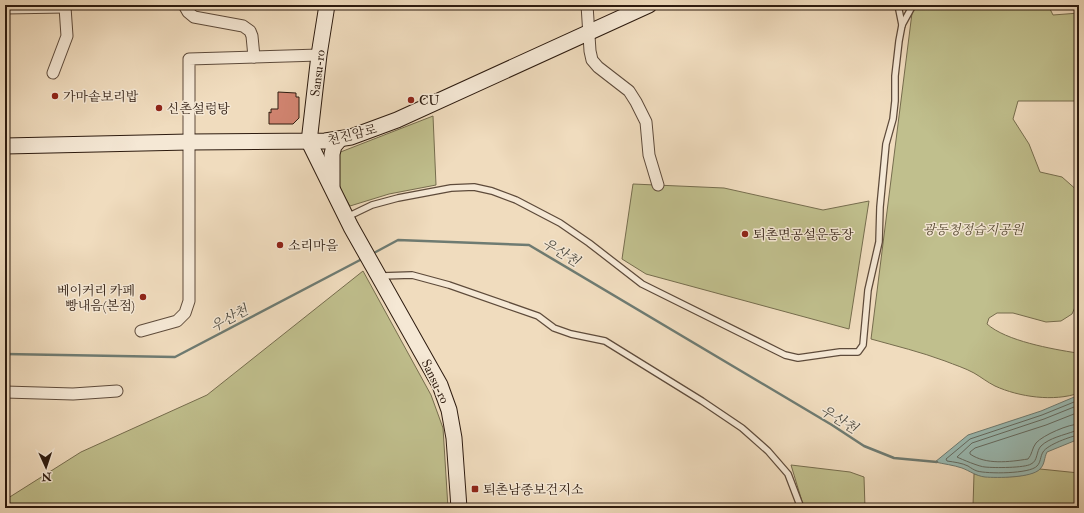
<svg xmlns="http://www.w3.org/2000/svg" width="1084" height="513" viewBox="0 0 1084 513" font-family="'IM FELL Double Pica','Noto Serif KR',serif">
	<rect width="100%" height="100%" fill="#f0dcbe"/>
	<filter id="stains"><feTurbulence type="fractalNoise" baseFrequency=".005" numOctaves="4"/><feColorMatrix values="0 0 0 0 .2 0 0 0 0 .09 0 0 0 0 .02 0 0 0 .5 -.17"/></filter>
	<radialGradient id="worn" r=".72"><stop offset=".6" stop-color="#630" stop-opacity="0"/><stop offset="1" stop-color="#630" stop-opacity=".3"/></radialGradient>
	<g fill="#c0bf8d" stroke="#766d4e">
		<path d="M913,5H1048L1053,15L1079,13V101H1018L1013,119L1029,144L1040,172L1062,177L1079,192V298L1072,314L1061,321L1046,322L1013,313H997L989,318L987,324C1006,341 1052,349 1077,353L1079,355V393C1054,402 1019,397 995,386C987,382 981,377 974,373C965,368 955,365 945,361C921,352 896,346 871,339Z"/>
		<path d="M433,116L436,185L389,194L350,206L338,186V153Z"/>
		<path d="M633,184L724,188L823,210L869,201L849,329L646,274L622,259Z"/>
		<path d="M363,271L431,395L443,428L448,508H5V500L81,452L207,395Z"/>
		<path d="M791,465L850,472L864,477L865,508H804Z"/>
		<path d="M1040,469L1079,473V508H967L973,506L974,474C991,478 1026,479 1040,469Z"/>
	</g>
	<path fill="#9abbb4" stroke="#6e7b72" d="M1079,395V439L1047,452C1044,458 1045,464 1040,469C1032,478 997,478 985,477C976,476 970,471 962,468C953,465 944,464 935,462L968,435L1041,411Z"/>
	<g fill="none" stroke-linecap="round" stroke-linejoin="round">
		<g stroke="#646b62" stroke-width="1">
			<path d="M1079,400L1042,415L970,439L946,459L947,461C954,462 962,463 968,466C971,468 974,470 977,471C987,474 1030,474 1037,466C1041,462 1040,457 1043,452C1047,445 1071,436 1079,435"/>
			<path d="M1079,405L1044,419L972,443L957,457C961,459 980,467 985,467C994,468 1025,468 1031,464C1038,461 1036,451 1041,446C1049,438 1064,435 1075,431L1079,430"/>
			<path d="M1079,412L1046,425L975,448L970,452V454C986,465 1009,462 1028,459C1032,455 1032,448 1036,443C1043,435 1069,424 1079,424"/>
		</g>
		<g stroke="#6e7b72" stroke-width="2.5">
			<path d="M372,254L398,240L529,245L832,425L864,446L894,458L937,462"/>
			<path d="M5,354L175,357L362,259"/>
		</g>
	</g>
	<path fill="#d38572" stroke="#2d1b0f" d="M278,92L296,93V97H299V118L293,124H269V112L271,113V109H278Z"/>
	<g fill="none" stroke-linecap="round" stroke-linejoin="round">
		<g stroke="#5e4b3b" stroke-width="8">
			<g id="lane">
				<path d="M898,5L902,25"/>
				<path d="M347,217L372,205L398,198L451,188L474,187L492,191L516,200L560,223L589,243L642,284L785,355L798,358L840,352H858L863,345L868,290L879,242L880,207L886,144L893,119L895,101V76L899,41L902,25L913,5"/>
				<path d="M381,276L412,275L449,285L538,316L554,328L571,334L605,341L702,401L742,428L768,451L788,474L801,508"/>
			</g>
		</g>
		<g stroke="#5e4b3b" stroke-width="13">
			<g id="street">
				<path d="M184,5L188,12L194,17L243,26L250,31L252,36L254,57"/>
				<path d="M587,5L590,51L592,60L598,67L629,91L636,102L646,122L649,155L658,185"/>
				<path d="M5,8L65,7"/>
				<path d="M53,73L67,36L65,7L67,5"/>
				<path d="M141,331L177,321L185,313L189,301V59L319,55"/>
				<path d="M5,392L73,394L117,391"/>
			</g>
		</g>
		<g stroke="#2d1b0f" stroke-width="17">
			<g id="secondary">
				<path d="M327,5L319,55L309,142L351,227L440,385L449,410L454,438L459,508"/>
				<path d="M5,146L189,142L325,141L351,137L397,120L649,5"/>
				<path d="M332,186V154L334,146L340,139"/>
			</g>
		</g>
		<use href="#lane" stroke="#f5e8d5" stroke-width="5.5"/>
		<use href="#street" stroke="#f5e8d5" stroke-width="11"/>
		<use href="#secondary" stroke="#f5e8d5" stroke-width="15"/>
	</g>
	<g fill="#8f2418" stroke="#f5e8d5" stroke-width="1.5">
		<circle cx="55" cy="96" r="4"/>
		<circle cx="411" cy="100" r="4"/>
		<circle cx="159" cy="108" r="4"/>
		<circle cx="745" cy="234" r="4"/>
		<circle cx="280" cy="245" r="4"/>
		<circle cx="143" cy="297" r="4"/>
		<rect x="471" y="485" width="8" height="8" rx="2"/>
	</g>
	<g text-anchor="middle" stroke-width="3" stroke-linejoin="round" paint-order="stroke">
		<g font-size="13" fill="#2d1b0f" stroke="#f5e8d5">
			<text transform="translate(317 73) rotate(-83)" y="5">Sansu-ro</text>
			<text transform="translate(352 134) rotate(-14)" y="5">천진암로</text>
			<text transform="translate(436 381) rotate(64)" y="5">Sansu-ro</text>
		</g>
		<g font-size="13" fill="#2d1b0f" stroke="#f5e8d5" text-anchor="start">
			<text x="63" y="101">가마솥보리밥</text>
			<text x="419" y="105">CU</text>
			<text x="167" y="113">신촌설렁탕</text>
			<text x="753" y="239">퇴촌면공설운동장</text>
			<text x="288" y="250">소리마을</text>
			<text x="135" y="295" text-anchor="end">베이커리 카페<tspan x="135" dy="15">빵내음(본점)</tspan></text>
			<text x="483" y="494">퇴촌남종보건지소</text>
		</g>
		<g font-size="13" font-style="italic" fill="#594c35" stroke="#f5e8d5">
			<text x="973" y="234">광동청정습지공원</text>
		</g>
		<g font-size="14" font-style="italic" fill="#4e4b41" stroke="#f5e8d5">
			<text transform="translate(561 252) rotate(31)" y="5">우산천</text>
			<text transform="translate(229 318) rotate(-28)" y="5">우산천</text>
			<text transform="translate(839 419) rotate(31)" y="5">우산천</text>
		</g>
	</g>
	<rect width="1084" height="513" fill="none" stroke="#f0dcbe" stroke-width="20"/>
	<rect x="6" y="6" width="1072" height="501" fill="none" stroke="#2d1b0f" stroke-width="2"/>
	<rect x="10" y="10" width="1064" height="493" fill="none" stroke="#2d1b0f"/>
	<g transform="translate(46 467) rotate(177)" stroke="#f5e8d5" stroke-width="3" paint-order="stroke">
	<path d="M0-3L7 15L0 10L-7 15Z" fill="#2d1b0f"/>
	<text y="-6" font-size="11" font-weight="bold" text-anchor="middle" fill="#2d1b0f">N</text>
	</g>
	<rect width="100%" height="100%" filter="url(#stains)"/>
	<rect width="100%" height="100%" fill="url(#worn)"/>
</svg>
